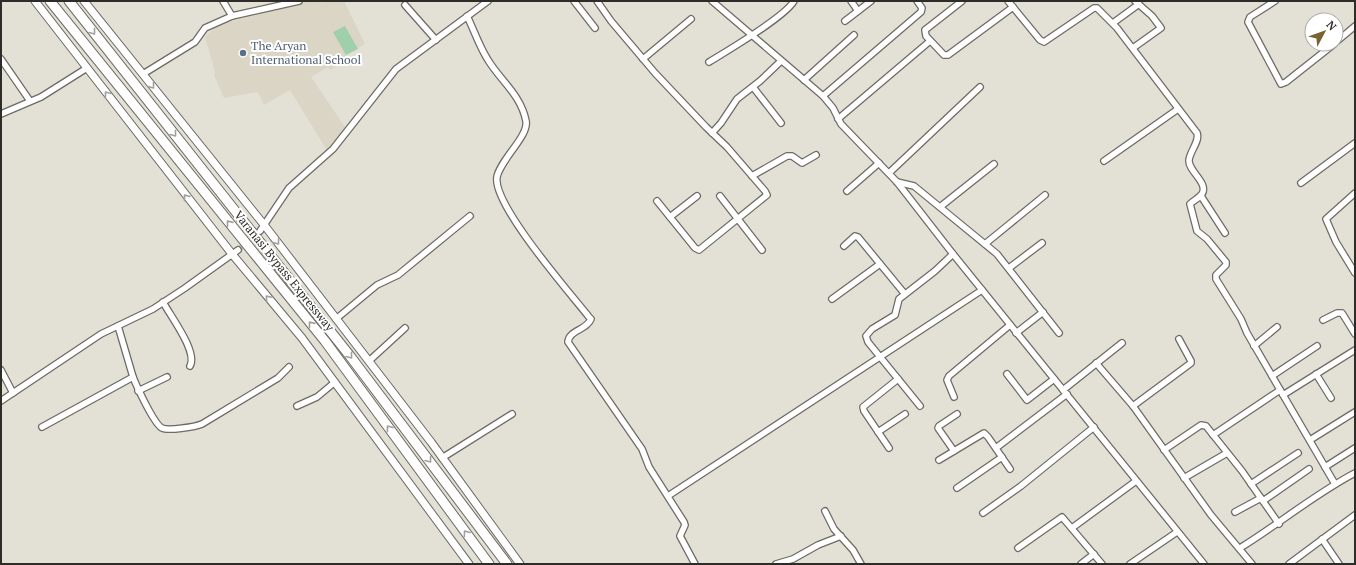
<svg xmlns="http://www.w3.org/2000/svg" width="1356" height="565" viewBox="0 0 1356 565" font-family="'PT Serif',serif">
	<rect width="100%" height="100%" fill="#e3e0d6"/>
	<path fill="#dad5c4" d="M310,1H320L321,3L326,1H344L365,44L346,55L347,60L330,70L328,67L311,77L347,130L328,152L290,90L264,105L258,92L224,98L214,75L215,71L205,37L215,27L222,24Z"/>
	<path fill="#a0cfac" d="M345,26L358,49L346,55L333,32Z"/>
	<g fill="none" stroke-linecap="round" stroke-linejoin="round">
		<path stroke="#bfbcb3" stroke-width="5.5" stroke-dasharray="5.5 3" stroke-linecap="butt" d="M238,250L257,234"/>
		<g stroke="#6d6b63" stroke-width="8">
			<g id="minor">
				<path d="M574,1L595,28"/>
				<path d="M597,1L611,21L655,73L706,127L727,147L765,191L767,195L699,250L695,248L657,201"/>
				<path d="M712,1L823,96L833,108L841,124L897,182L953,254L1204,564"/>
				<path d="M851,1L858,11"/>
				<path d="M962,1L925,30L926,36L944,55H948L1013,7"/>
				<path d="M1008,1L1040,40L1044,42L1094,8H1097L1117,28L1197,133C1200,141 1190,151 1189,160C1188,171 1209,183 1202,194C1199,198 1193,201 1190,204L1197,231L1207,239L1226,262V265L1216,275V279L1241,319L1247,333L1335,484"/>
				<path d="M1275,1L1250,17L1248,22L1281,84L1286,82L1334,44"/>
				<path d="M405,5L436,40"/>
				<path d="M232,16L299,1"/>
				<path d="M467,16C474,30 479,46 488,60C500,80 521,95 526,121C529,136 500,160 497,177C492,204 570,293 589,317L591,319C587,330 569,330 568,342L642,449L649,467L684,522L685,525L680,536L695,564"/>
				<path d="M845,21L871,1"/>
				<path d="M1113,23L1139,4"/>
				<path d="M1336,42L1355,26"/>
				<path d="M1133,48L1161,28L1152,16L1135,1"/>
				<path d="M1,59L30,101"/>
				<path d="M643,59L691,19"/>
				<path d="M709,62C727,51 785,17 794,1"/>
				<path d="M143,74L195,42L205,28L232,16L223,1"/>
				<path d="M804,80L854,35"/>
				<path d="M753,87L781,123"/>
				<path d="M823,96L921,12L922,8L917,1"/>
				<path d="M1,114L41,97L87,68"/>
				<path d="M838,119L930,41"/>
				<path d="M712,133L721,123L737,99L760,81L781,61"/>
				<path d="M1104,161L1178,109"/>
				<path d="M889,173L980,87"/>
				<path d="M752,176L787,156H792L802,163L816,155"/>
				<path d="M897,182L914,186L997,254L1059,333"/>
				<path d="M1301,183L1355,143"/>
				<path d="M847,191L879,163"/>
				<path d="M1355,193L1326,219L1336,242L1355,273"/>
				<path d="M720,196L762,250"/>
				<path d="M1201,196L1225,233"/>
				<path d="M940,207L994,164"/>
				<path d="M670,217L697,196"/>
				<path d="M260,231L289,188L333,149L396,69L488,1"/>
				<path d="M985,244L1045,195"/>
				<path d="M844,246L855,236L858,237L904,293"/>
				<path d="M1009,268L1042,243"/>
				<path d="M832,299L880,264"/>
				<path d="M163,302C171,317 198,352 190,366"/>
				<path d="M336,319L377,285L398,275L470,216"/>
				<path d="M1323,320L1337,313H1342L1355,334"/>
				<path d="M1016,333L1043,312"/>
				<path d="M1254,346L1277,327"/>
				<path d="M369,361L405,328"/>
				<path d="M1096,363L1133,406L1211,515L1252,564"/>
				<path d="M1,370L13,393"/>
				<path d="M1007,374L1027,400L1054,379"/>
				<path d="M1316,374L1331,398"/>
				<path d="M1272,376L1317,346"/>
				<path d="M133,377C137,387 154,424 162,428C168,431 195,427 202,424L278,378L289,367"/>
				<path d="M1063,390L1122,343"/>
				<path d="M138,391L167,377"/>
				<path d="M1283,395L1355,350"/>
				<path d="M954,397L947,380L949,376L1010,325"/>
				<path d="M1,401L101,334L153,309L185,288L238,250"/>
				<path d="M297,406L317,397L335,382"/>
				<path d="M920,406L868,342L866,336L872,329L895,315L899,299L935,271L953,254"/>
				<path d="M1133,406L1191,363V361L1179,339"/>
				<path d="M42,427L133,377L118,326"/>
				<path d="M878,432L905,414"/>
				<path d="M1213,435L1280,390"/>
				<path d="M1310,440L1355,412"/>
				<path d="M889,448L864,411L863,407L898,379"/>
				<path d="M996,448L1067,394"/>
				<path d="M1164,450L1201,425L1206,426L1242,471L1279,524"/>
				<path d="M954,451L938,428L939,426L957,414"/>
				<path d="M442,458L512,414"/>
				<path d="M939,460L984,433L988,437L1010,469"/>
				<path d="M1325,467L1355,448"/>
				<path d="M1184,478L1227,453"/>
				<path d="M1251,484L1298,453"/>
				<path d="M957,488L1002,457"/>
				<path d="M668,496L982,290"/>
				<path d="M1263,501L1309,469"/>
				<path d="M825,511L834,529L853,550L861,564"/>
				<path d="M1235,512L1261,498"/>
				<path d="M983,513L1021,486L1094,427"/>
				<path d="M1072,528L1136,481"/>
				<path d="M1322,539L1339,564"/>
				<path d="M1018,548L1062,517L1102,564"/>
				<path d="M1240,548C1279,524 1315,494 1355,473"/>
				<path d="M776,564L793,559L818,545L841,536"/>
				<path d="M1081,564L1094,554"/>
				<path d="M1130,564L1177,532"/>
				<path d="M1289,564L1355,515"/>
			</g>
		</g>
		<g stroke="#6d6b63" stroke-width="9">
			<g id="tertiary">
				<path d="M35,1L232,254L302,338L469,564"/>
				<path d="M84,1L265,226L431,442L520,564"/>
			</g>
		</g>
		<g stroke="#6d6b63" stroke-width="11">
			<g id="trunk">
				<path d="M50,1L325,341L489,564"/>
				<path d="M69,1L350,356L507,564"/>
			</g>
		</g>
		<use href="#minor" stroke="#fff" stroke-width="5.5"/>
		<use href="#tertiary" stroke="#fff" stroke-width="7"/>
		<use href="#trunk" stroke="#fff" stroke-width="9"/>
	</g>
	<defs><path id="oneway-chevron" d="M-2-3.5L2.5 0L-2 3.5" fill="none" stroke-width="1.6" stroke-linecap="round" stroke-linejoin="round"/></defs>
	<g stroke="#a0a09e">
		<use href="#oneway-chevron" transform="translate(93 32) rotate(52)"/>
		<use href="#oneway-chevron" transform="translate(152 86) rotate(51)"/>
		<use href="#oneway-chevron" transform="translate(107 94) rotate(-127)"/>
		<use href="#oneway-chevron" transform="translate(174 134) rotate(52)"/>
		<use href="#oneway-chevron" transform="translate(186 197) rotate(-128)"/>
		<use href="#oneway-chevron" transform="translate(229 223) rotate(-129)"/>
		<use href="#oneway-chevron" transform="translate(277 242) rotate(53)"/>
		<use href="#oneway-chevron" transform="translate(268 298) rotate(-131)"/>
		<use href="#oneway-chevron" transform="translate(311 324) rotate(-129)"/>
		<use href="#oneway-chevron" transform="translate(350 356) rotate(52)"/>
		<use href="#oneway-chevron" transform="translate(389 428) rotate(-126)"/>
		<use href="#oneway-chevron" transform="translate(429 460) rotate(53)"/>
		<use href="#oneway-chevron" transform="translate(466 533) rotate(-126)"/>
	</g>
	<circle fill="#5c6f8a" stroke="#fff" stroke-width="1.5" cx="243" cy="53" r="4"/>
	<g text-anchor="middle" stroke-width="4" stroke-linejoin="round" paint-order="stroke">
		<g font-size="12" fill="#4e5e75" stroke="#fff" text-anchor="start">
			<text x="251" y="50">The Aryan<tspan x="251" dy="14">International School</tspan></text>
		</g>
		<g font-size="12" fill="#2d2c28" stroke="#fff">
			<text transform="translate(284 271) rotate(51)" y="4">Varanasi Bypass Expressway</text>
		</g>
	</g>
	<rect width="1356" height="565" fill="none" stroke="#2d2c28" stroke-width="4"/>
	<g transform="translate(1324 32) rotate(49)"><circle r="19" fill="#ffffff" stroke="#ababa9"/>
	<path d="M0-3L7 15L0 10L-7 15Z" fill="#7c6133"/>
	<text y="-6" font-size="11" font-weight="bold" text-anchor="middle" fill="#2d2c28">N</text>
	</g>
</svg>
